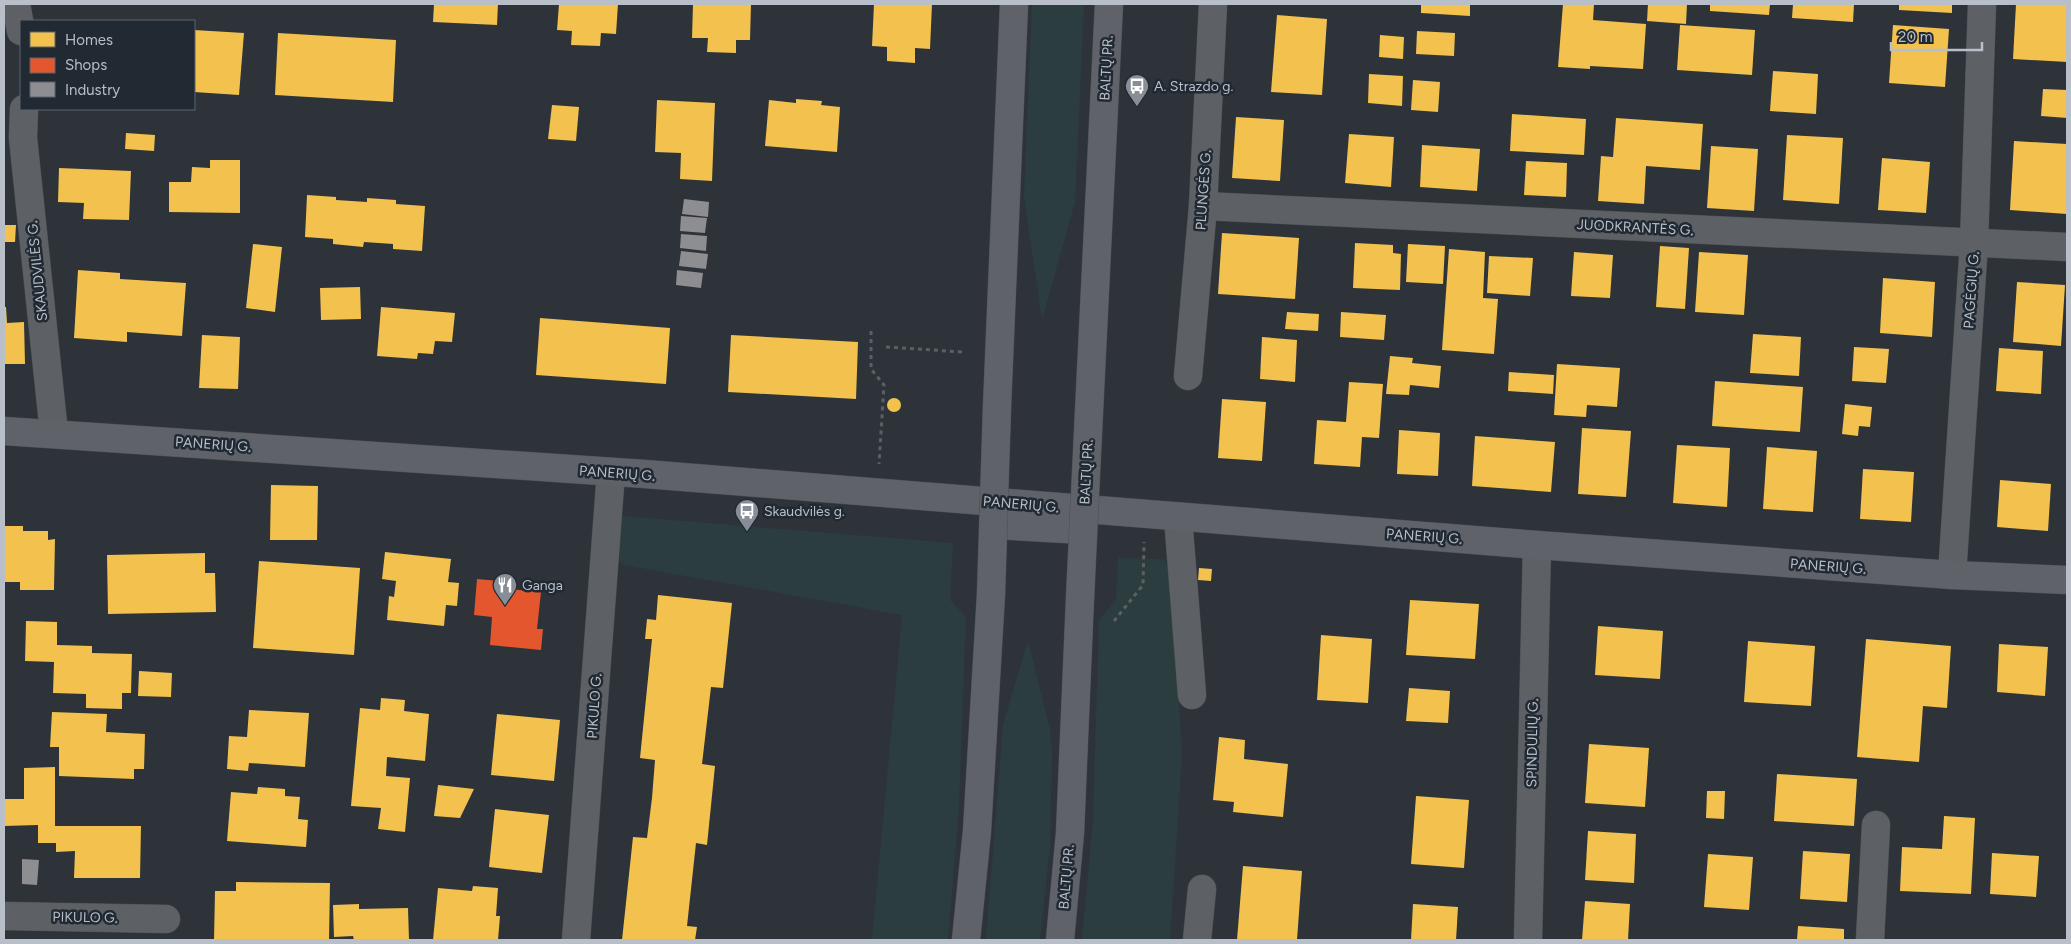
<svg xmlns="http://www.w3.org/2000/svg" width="2071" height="944" viewBox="0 0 2071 944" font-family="Figtree,sans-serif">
	<rect width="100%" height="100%" fill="#2d3339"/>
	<g fill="#2b3d3f">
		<path d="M1032,4H1084L1075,202L1042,320L1024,197Z"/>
		<path d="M622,516L953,543L950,600L966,617L959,806L948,940H872L902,615L624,565L619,561Z"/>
		<path d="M1118,558L1164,559L1171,572L1182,755L1170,940H1082L1093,819L1099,620L1116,600Z"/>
		<path d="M1028,640L1050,729L1052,752L1050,847L1040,940H986L1003,725Z"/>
	</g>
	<g fill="#f2c14e">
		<path d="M434,4H498L497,25L433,22Z"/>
		<path d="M559,4H618L616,34L601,33L600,46L571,45L572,31L557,30Z"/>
		<path d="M693,4H751L750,40H736V53L707,52L708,38H692Z"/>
		<path d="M874,4H932L930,49L915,48V63L887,61V47L872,46Z"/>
		<path d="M1421,4H1470V16L1421,13Z"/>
		<path d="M1563,4H1594L1593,20L1646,24L1643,69L1590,66V69L1558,67Z"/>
		<path d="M1648,4H1687L1686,24L1647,21Z"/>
		<path d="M1710,4H1770L1769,15L1710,11Z"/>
		<path d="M1793,4H1854L1853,22L1792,18Z"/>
		<path d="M1899,4H1952V13L1899,10Z"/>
		<path d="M2016,4H2067V62L2013,59Z"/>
		<path d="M1277,15L1327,19L1322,95L1271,92Z"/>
		<path d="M1680,25L1755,30L1752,75L1677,70Z"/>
		<path d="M1893,25L1949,29L1945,87L1889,83Z"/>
		<path d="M194,30L244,33L239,95L194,92Z"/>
		<path d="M1417,31L1455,33L1454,56L1416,54Z"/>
		<path d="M278,33L396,40L393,102L275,95Z"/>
		<path d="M1380,35L1404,37L1403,59L1379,57Z"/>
		<path d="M1773,71L1818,74L1816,114L1770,111Z"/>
		<path d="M1369,74L1403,76L1402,106L1368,103Z"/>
		<path d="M1413,80L1440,82L1438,112L1411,110Z"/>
		<path d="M2043,89L2067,90V118L2041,116Z"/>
		<path d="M796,99L822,101L821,105L840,107L837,152L765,146L769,100L796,103Z"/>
		<path d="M657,100L715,103L712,181L680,179L681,153L655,152Z"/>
		<path d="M552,105L579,107L576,141L548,139Z"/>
		<path d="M1512,114L1586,119L1584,155L1510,151Z"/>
		<path d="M1236,117L1284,120L1280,181L1232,178Z"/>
		<path d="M1616,118L1703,124L1700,170L1646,166L1644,204L1598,201L1601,156L1613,157Z"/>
		<path d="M126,133L155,135L154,151L125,149Z"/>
		<path d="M1349,134L1394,137L1391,187L1345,183Z"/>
		<path d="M1787,135L1843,138L1839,204L1783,200Z"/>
		<path d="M2014,141L2067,144V214L2010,210Z"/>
		<path d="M1422,145L1480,149L1477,191L1420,187Z"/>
		<path d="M1711,146L1758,149L1754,211L1707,208Z"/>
		<path d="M1882,158L1930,162L1926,213L1878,210Z"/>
		<path d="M210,160H240V213L169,212V182H191L192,167L210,168Z"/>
		<path d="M1526,161L1567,163L1566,197L1524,195Z"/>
		<path d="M59,168L131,171L129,220L83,219L84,203L58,202Z"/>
		<path d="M307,195L336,197V200L367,202V198L396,200V204L425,206L422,251L393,249V244L364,242L363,247L333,244V239L305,237Z"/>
		<path d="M4,225H16L15,242H4Z"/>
		<path d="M1222,233L1299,238L1295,299L1218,294Z"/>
		<path d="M1355,243L1393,245V253L1401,254L1400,290L1353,288Z"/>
		<path d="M253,244L282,247L275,312L246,308Z"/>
		<path d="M1408,244L1445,246L1443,284L1406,282Z"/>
		<path d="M1660,246L1689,248L1685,309L1656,307Z"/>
		<path d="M1449,249L1485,252L1483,298L1498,299L1494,354L1442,350Z"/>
		<path d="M1574,252L1613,255L1610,298L1571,296Z"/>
		<path d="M1699,252L1748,255L1744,315L1695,312Z"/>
		<path d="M1489,256L1533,258L1530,296L1487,293Z"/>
		<path d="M78,270L120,273V279L186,283L182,336L127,332V342L74,338Z"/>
		<path d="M1883,278L1935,282L1932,337L1880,333Z"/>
		<path d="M2017,282L2065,285L2061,346L2013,342Z"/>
		<path d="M360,287L361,319L321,320L320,288Z"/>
		<path d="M4,307H6L7,323L24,322L25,364H4Z"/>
		<path d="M381,307L455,313L452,342L435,341L433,354L418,353L417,359L377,356Z"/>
		<path d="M1287,312L1319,314L1318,331L1285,329Z"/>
		<path d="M1341,312L1386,315L1384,340L1340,337Z"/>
		<path d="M540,318L670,328L666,384L536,375Z"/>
		<path d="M1753,334L1801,337L1799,376L1750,373Z"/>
		<path d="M202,335L240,337L238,389L199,388Z"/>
		<path d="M731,335L858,342L856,399L728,392Z"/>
		<path d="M1262,337L1297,340L1295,382L1260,379Z"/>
		<path d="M1854,347L1889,349L1886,383L1852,381Z"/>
		<path d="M1999,348L2043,351L2041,394L1996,391Z"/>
		<path d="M1390,356L1413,358L1412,363L1441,366L1439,388L1410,385L1409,395L1386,394Z"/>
		<path d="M1557,364L1620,368L1617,407L1587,405L1586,417L1554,415Z"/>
		<path d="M1509,372L1554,375L1553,394L1508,391Z"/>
		<path d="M1715,381L1803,387L1800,432L1712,426Z"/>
		<path d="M1349,382L1383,384L1379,438L1362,437L1360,467L1314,464L1317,420L1346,422Z"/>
		<circle cx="894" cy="405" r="7"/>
		<path d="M1222,399L1266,402L1262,461L1218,458Z"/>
		<path d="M1845,404L1872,407L1870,427L1859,426L1858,436L1842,434Z"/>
		<path d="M1582,428L1631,431L1626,497L1578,494Z"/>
		<path d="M1399,430L1440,433L1438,476L1397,474Z"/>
		<path d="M1475,436L1555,442L1551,492L1472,486Z"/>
		<path d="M1677,445L1730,448L1727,507L1673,503Z"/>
		<path d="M1767,447L1817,451L1813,512L1763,509Z"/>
		<path d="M1863,469L1914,472L1911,522L1860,519Z"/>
		<path d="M2000,480L2051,484L2048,531L1997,527Z"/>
		<path d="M271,485L318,486L317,540H270Z"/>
		<path d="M4,526H23V531H48V540L55,539L54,590H20V582H4Z"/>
		<path d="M385,552L451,559L448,582L459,583L457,606L446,605L444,626L387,620L389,596L394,597L396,581L382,579Z"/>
		<path d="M205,553V573H215L216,612L108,614L107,555Z"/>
		<path d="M259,561L360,568L354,655L253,648Z"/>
		<path d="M1199,568L1212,569L1211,581L1198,580Z"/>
		<path d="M658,595L732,603L723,688L711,687L702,764L715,766L707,845L696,843L687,926L697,927L695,940H622L633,837L647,838L652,798L655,760L640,758L652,639H645L647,619L656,620Z"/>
		<path d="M1410,600L1479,604L1475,659L1406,655Z"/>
		<path d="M26,621L57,622V645L92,646V653L132,654L131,693H122V709L86,708V694L53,693L54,662L25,661Z"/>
		<path d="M1598,626L1663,631L1660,679L1595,675Z"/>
		<path d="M1321,635L1372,639L1368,703L1317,700Z"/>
		<path d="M1866,639L1951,646L1947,708L1923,706L1919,762L1857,757Z"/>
		<path d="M1748,641L1815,646L1811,706L1744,702Z"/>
		<path d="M1999,644L2048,647L2045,696L1997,692Z"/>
		<path d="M139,671L172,673L171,697L138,696Z"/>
		<path d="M1409,688L1450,691L1448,723L1406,721Z"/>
		<path d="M381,698L405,700L404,711L429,714L425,761L387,757L386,776L410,778L405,832L378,829L381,808L351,806L360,708L380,710Z"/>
		<path d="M249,710L309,713L305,767L249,763L248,771L227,769L229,736L247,737Z"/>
		<path d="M52,712L107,714L106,732L145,734L144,769H134V779L59,776V747H50Z"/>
		<path d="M497,714L560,720L554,781L491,775Z"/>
		<path d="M1219,737L1245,740L1244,759L1288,764L1283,817L1233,812L1234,802L1213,800Z"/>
		<path d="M1589,744L1649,748L1645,807L1585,803Z"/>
		<path d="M55,767V826H141L140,878H74L75,851L56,852V843H38V825L4,826V799H24V768Z"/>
		<path d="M1777,774L1857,779L1854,826L1774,821Z"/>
		<path d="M438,785L474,789L460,818L434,816Z"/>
		<path d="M258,787L285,789V796L300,797L298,819L308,820L306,847L227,841L231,792L257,794Z"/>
		<path d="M1707,791H1725L1724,819L1706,818Z"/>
		<path d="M1416,796L1469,800L1464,868L1411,864Z"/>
		<path d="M495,809L549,815L542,873L489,867Z"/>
		<path d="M1944,816L1975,818L1971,894L1900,891L1902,847L1942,849Z"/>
		<path d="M1588,831L1636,834L1634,883L1585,880Z"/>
		<path d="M1803,851L1850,854L1847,902L1800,899Z"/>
		<path d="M1992,853L2039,856L2036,897L1990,894Z"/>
		<path d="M1708,854L1753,857L1749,910L1704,907Z"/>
		<path d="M1243,866L1302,871L1297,940H1237Z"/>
		<path d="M236,882L330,883L329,940H214L215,891H236Z"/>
		<path d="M473,886L498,888L496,916H500L498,940H433L438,888L472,891Z"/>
		<path d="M1585,901L1630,904L1628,940H1582Z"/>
		<path d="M359,904V909L408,908L409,940H354L353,936L334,937L333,905Z"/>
		<path d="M1413,904L1458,907L1456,940H1411Z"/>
		<path d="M1798,926L1844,929V940H1797Z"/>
	</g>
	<path fill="#e4572e" d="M477,579L499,581L498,588L541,592L537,629H543L541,650L490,645L492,617L474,615Z"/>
	<g fill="#8d8d92">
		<path d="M684,199L709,202L708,217L682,214Z"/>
		<path d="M681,216L707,218L705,233L680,231Z"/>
		<path d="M681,234L707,236L706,251L680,248Z"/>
		<path d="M681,251L708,254L706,269L679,266Z"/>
		<path d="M677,270L703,273L701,288L676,285Z"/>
		<path d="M22,859L39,860L37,885L22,884Z"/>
	</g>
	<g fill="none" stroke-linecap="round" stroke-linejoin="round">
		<g stroke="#4b4f53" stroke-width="29">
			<g id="minor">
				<path d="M16,4L21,31"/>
				<path d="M24,109L23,138L54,433"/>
				<path d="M1203,206L2067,247"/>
				<path d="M1188,376L1203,206L1213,4"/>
				<path d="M1178,517L1192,695"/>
				<path d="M1952,575L1974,243L1982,4"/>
				<path d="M4,916L166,919"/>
				<path d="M576,940L611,472"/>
				<path d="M1197,940L1202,889"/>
				<path d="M1528,940L1537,545"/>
				<path d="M1870,940L1876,825"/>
			</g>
		</g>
		<g stroke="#4b4f55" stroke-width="29">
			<g id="major">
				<path d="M997,407L1014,4"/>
				<path d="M1089,412L1109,4"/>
				<path d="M4,431L645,474L1537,545L1952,575L2067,580"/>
				<path d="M994,525L1083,530"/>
				<path d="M966,940L977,831L991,594"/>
				<path d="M1060,940L1070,833L1080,598"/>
			</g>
		</g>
		<g stroke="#5b6064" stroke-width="3" stroke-dasharray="4 4" stroke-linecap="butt">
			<path d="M871,331V369L884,385L879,464"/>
			<path d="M886,347L963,352"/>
			<path d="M1114,621L1143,585L1144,542"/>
		</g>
		<use href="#minor" stroke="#5d6166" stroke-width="28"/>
		<use href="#major" stroke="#5f6369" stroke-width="28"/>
		<g stroke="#4b4f55" stroke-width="29" stroke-linecap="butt">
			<g id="major-bridge">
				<path d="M991,594L997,407"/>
				<path d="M1080,598L1089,412"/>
			</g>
		</g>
		<use href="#major-bridge" stroke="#5f6369" stroke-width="28"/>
	</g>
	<defs>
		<g id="bus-pin" transform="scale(1.25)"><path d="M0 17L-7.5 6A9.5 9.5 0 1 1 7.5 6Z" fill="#878e96" stroke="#212933"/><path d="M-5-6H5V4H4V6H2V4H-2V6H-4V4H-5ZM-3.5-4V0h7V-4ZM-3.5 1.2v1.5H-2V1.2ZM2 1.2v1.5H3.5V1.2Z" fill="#fff"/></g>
		<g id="restaurant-pin" transform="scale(1.25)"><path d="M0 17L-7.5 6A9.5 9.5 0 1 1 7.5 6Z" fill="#878e96" stroke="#212933"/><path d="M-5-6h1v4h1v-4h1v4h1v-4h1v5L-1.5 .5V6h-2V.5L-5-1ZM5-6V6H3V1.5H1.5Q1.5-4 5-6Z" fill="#fff"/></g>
	</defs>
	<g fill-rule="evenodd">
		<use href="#bus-pin" x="1137" y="86"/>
		<use href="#bus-pin" x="747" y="511"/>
		<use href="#restaurant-pin" x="505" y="585"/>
	</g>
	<g text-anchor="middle" stroke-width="5" stroke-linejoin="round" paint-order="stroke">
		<g font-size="14" fill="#b8bfc8" stroke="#212933">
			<text transform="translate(1106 68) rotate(-87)" y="5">BALTŲ PR.</text>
			<text transform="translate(1203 190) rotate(-86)" y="5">PLUNGĖS G.</text>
			<text transform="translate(1635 227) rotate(3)" y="5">JUODKRANTĖS G.</text>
			<text transform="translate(37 271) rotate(-96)" y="5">SKAUDVILĖS G.</text>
			<text transform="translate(1971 290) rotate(-86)" y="5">PAGĖGIŲ G.</text>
			<text transform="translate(213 444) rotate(4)" y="5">PANERIŲ G.</text>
			<text transform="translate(1086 472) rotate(-87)" y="5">BALTŲ PR.</text>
			<text transform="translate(617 473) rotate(4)" y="5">PANERIŲ G.</text>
			<text transform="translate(1021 504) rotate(5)" y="5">PANERIŲ G.</text>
			<text transform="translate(1424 536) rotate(4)" y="5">PANERIŲ G.</text>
			<text transform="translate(1828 566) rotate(4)" y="5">PANERIŲ G.</text>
			<text transform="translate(594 706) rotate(-86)" y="5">PIKULO G.</text>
			<text transform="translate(1532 743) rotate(-89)" y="5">SPINDULIŲ G.</text>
			<text transform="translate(1066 877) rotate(-85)" y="5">BALTŲ PR.</text>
			<text transform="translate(85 917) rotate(1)" y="5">PIKULO G.</text>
		</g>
		<g font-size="14" fill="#b8bfc8" stroke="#212933" text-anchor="start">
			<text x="1154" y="91">A. Strazdo g.</text>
			<text x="764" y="516">Skaudvilės g.</text>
			<text x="522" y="590">Ganga</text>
		</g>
	</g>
	<rect width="2071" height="944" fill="none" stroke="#b8bfc8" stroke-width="10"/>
	<rect x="20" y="20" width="175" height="90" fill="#212933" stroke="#5d656f"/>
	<rect x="30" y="32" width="25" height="15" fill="#f2c14e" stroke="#5d656f"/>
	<text x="65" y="45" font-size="15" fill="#b8bfc8">Homes</text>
	<rect x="30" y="58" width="25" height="15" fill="#e4572e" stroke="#5d656f"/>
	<text x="65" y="70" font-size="15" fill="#b8bfc8">Shops</text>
	<rect x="30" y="82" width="25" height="15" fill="#8d8d92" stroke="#5d656f"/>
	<text x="65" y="95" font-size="15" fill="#b8bfc8">Industry</text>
	<path d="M1891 42v8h91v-8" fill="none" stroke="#b8bfc8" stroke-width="2.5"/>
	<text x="1898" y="42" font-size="15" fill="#b8bfc8" stroke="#212933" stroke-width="4" paint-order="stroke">20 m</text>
</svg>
